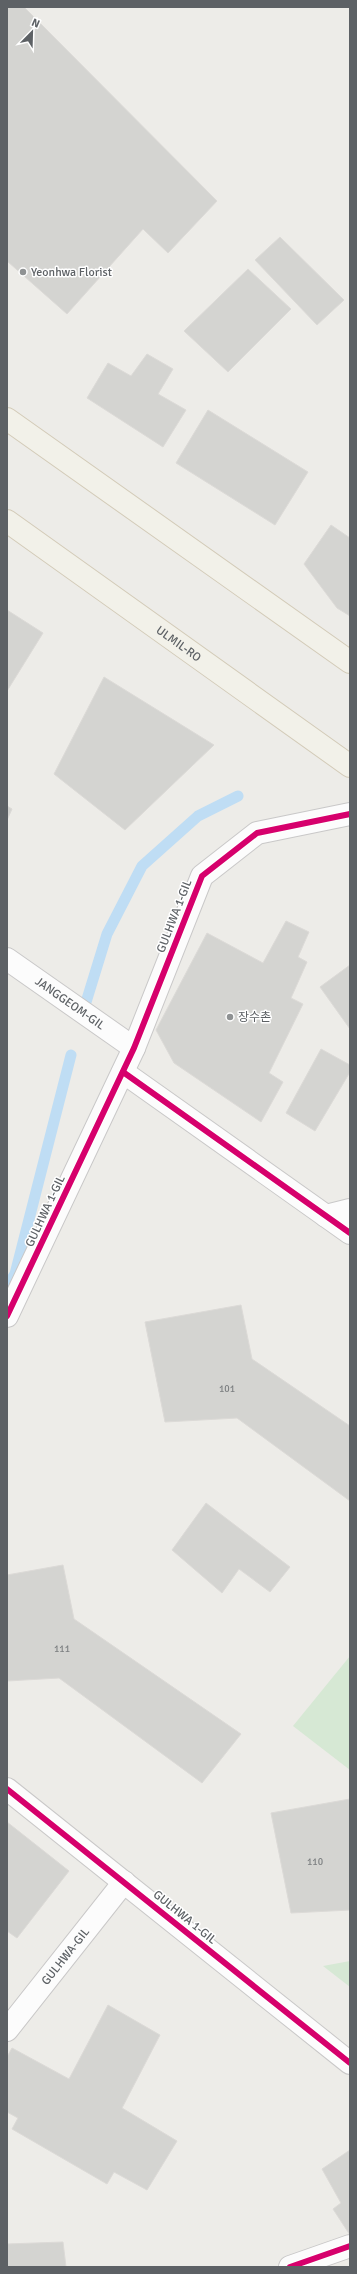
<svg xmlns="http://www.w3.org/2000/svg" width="357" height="2274" viewBox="0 0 357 2274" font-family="Signika,'Noto Sans KR',sans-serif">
	<rect width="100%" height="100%" fill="#edece8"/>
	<g fill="#d6e8d4">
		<path d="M350,1656V1770L293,1726Z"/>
		<path d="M350,1961V1987L323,1966Z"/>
	</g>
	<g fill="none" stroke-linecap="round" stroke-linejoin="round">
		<g stroke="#bfddf4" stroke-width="11">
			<path d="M83,1012L107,934L142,866L198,816L238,796"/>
			<path d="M7,1287L15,1274L71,1055"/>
		</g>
	</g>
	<g fill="#d4d4d1" stroke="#dcdad7">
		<path d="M7,7H24L217,201L168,253L143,229L67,314L7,261Z"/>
		<path d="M280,237L344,300L317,325L255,260Z"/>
		<path d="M248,269L291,309L228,372L184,331Z"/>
		<path d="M147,354L173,369L158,394L186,410L163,447L87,398L108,363L131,376Z"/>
		<path d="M208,410L308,472L275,525L176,463Z"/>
		<path d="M331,525L350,538V616L337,608L304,564Z"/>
		<path d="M7,610L43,633L7,691Z"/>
		<path d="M104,677L214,745L125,830L54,774Z"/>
		<path d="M7,806L12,809L7,820Z"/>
		<path d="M286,921L309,932L298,957L307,962L291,998L303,1004L269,1073L283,1082L261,1122L174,1063L156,1030L207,933L263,963Z"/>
		<path d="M350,965V1029L320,987Z"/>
		<path d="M321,1049L350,1065V1072L315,1131L286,1113Z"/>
		<path d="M241,1305L252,1359L350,1426V1501L237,1418L165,1422L145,1322Z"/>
		<path d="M206,1503L290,1567L270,1592L239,1569L222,1593L172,1550Z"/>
		<path d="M63,1565L74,1619L241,1734L202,1783L59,1678L7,1681V1575Z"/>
		<path d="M350,1799V1910L291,1913L271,1813Z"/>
		<path d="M7,1822L69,1871L17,1938L7,1931Z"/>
		<path d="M108,2005L160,2035L122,2108L177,2141L147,2190L114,2172L107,2184L12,2129L18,2118L7,2112V2057L12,2048L69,2079Z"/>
		<path d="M350,2150V2235L333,2209L341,2203L322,2169Z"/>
		<path d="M63,2242L66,2267H7V2244Z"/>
	</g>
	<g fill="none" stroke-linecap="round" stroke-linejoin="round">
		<g stroke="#c9c8c8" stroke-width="24">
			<g id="street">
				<path id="s1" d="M7,959L134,1048"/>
				<path d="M123,1072L350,1233"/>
				<path d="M326,1216L350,1210"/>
				<path d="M7,1316L134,1048L202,876L257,833L350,814"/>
				<path d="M7,1789L350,2063"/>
				<path id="s2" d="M7,2030L124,1882"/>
				<path d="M290,2267L350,2246"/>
			</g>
		</g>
		<g stroke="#d3cbb8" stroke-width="24">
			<g id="primary">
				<path d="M7,419L350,662"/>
				<path id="s3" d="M7,521L350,766"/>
			</g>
		</g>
		<use href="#street" stroke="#fcfcfc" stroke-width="22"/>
		<use href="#primary" stroke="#f2f1e9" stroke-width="22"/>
		<g stroke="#fff" stroke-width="8">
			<g id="cycleway">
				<path d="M123,1072L350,1233"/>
				<path d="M7,1316L134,1048L202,876L257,833L350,814"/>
				<path d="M7,1789L350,2063"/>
				<path d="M290,2267L350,2246"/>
			</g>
		</g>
		<use href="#cycleway" stroke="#d6006c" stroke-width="6"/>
	</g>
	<g fill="#8f9293" stroke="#fff" stroke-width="1.5">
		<circle cx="23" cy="272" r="4"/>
		<circle cx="230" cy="1017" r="4"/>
	</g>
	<g text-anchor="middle" stroke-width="3" stroke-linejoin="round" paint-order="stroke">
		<g font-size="10" fill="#7c7f81">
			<text x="227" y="1392">101</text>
			<text x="62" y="1652">111</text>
			<text x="315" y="1865">110</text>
		</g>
		<g font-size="12" fill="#5d6165" stroke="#fff" text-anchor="start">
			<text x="31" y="276">Yeonhwa Florist</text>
			<text x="238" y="1021">장수촌</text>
		</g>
		<g font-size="12" fill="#5d6165" stroke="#fff">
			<text dy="4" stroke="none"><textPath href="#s3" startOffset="211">ULMIL-RO</textPath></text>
			<text transform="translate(174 916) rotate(-69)" y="4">GULHWA 1-GIL</text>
			<text dy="4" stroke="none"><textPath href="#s1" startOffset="77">JANGGEOM-GIL</textPath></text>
			<text transform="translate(45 1211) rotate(-65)" y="4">GULHWA 1-GIL</text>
			<text transform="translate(185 1917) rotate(39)" y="4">GULHWA 1-GIL</text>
			<text dy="4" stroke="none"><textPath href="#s2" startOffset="94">GULHWA-GIL</textPath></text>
		</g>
	</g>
	<rect width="357" height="2274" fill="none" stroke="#5d6165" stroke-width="16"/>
	<g transform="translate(32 32) rotate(23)" stroke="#ffffff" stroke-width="3" paint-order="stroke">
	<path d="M0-3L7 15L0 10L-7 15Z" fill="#5d6165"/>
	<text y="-6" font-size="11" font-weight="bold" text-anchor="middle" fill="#5d6165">N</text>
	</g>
</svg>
